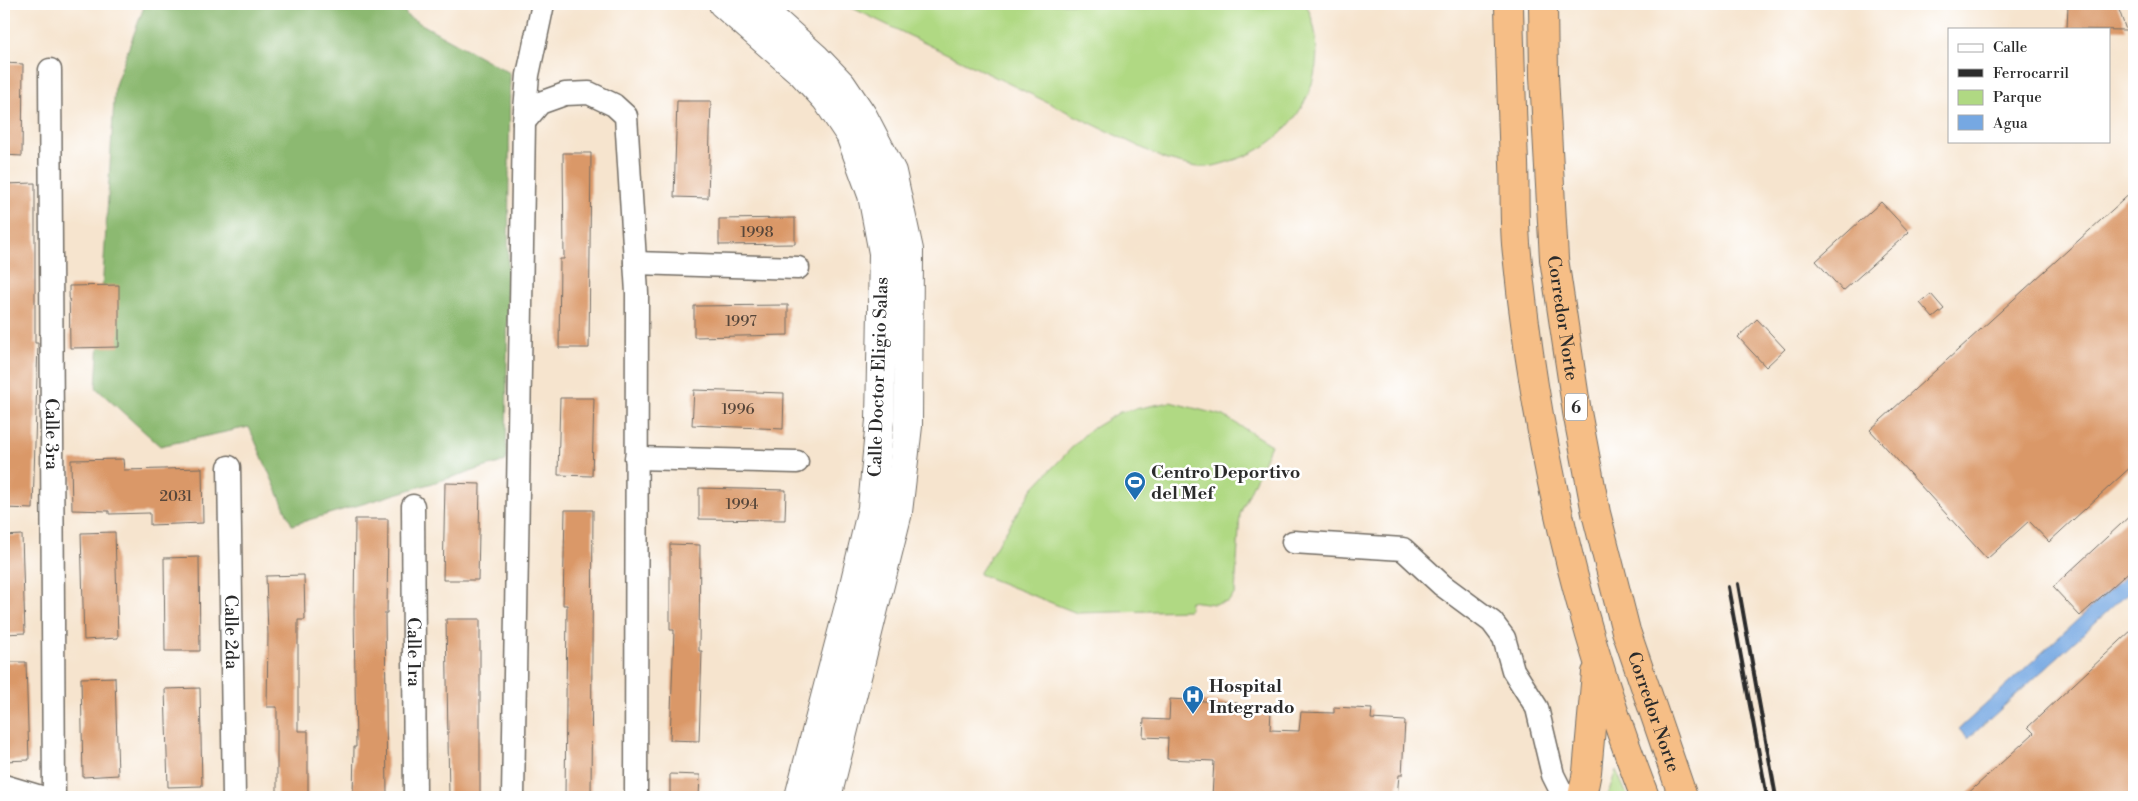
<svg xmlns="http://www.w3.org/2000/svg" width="2138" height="801" viewBox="0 0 2138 801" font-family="'Libre Bodoni',serif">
	<rect width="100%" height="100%" fill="#fff"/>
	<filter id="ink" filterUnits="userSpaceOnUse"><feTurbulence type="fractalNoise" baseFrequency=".02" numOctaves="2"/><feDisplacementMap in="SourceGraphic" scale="10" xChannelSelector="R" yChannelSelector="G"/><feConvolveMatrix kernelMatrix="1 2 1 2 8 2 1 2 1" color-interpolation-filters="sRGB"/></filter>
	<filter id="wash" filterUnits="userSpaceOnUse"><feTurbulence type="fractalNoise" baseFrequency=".0096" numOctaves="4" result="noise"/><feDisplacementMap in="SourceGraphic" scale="20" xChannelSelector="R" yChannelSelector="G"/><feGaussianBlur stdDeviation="1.12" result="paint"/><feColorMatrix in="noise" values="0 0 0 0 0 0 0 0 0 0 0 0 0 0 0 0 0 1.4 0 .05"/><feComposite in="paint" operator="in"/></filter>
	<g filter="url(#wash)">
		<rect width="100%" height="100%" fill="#f6e4ce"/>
		<g fill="#b0d983" stroke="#6e8257">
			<path d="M844,4H1306C1336,67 1301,140 1234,160C1224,163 1211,168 1201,167C1189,167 1178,162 1167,160Z"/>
			<path d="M1170,402L1224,416L1271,445L1240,514L1235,593L1228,602L1214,604L1190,601L1189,610L1077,613L979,574L1033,488L1087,432L1120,412Z"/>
			<path d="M1616,770L1628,797H1607Z"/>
		</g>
		<path fill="#8cb971" stroke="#5c724e" d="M145,4H401L407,16L510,73L506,461L292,525L249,427L160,446L96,388L115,85Z"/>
		<path fill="#76a8e2" stroke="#506a86" d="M2134,568V587L1968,739L1959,729Z"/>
		<g id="blocks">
			<g fill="#da9868">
				<path d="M2068,4H2117L2126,30L2067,29Z"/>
				<path d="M4,63L23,64L22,156L4,155Z"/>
				<path d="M677,101H711L708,198L674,197Z"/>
				<path d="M563,153H591L589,348H559L560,259H564Z"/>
				<path d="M35,183V343H38L33,509L4,508V184Z"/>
				<path d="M2134,190V464L2049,542L2029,521L1987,559L1870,430Z"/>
				<path d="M1881,202L1909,232L1843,291L1816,261Z"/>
				<path d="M795,218V244L719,245V219Z"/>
				<path d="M119,285V347L70,348L69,286Z"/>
				<path d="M1931,294L1944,309L1933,318L1920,303Z"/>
				<path d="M788,305V335L694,337V306Z"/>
				<path d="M1757,319L1785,349L1766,367L1738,337Z"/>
				<path d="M694,390L784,393L783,429L692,425Z"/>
				<path d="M560,398H594L592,476L558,475Z"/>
				<path d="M123,459L124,470L202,468L203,523L150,525V513L109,514V511L72,510L71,460Z"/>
				<path d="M445,483L480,484L478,580H443Z"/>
				<path d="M699,488L786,490L785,520L699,519Z"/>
				<path d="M565,510H593L591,797H565L567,605H563Z"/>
				<path d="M2134,512V567L2080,616L2053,587Z"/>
				<path d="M355,519H388L387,613H385L387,797H353L354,747H356L354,613Z"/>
				<path d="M115,532L118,638L84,640L81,533Z"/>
				<path d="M22,535L25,633L4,634V536Z"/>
				<path d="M670,544L700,545L699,651H702L699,741L670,740L674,630H670Z"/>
				<path d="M199,557L200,651H165L164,558Z"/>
				<path d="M304,575L305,620H298V731H308V797H277V707H267L268,635L266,576Z"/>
				<path d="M446,619H480V797H449Z"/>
				<path d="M2134,628V797H1964L2034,733L2028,727Z"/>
				<path d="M4,662H26L29,760L4,761Z"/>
				<path d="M115,677L118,775L83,777L81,678Z"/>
				<path d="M200,688L202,786L168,787L165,689Z"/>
				<path d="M1170,699L1238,703V709L1271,710L1270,730L1299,731L1301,712L1334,713V707L1372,709L1371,719L1405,721L1402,775H1399L1397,797H1212L1214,761L1167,759L1168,738L1143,737L1144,719L1169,720Z"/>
				<path d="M670,774L700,775L699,797H670Z"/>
			</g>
		</g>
	</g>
	<g filter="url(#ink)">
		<use href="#blocks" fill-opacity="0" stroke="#726c64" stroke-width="1"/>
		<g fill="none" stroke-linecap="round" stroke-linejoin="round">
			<g stroke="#726c64" stroke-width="25">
				<g id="minor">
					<path id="s1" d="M50,70L54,797"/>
					<path d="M524,122L540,103L565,94L589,93L614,105L626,116L637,293L636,797"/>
					<path d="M635,263L798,268"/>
					<path d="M636,458L797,462"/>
					<path id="s2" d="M229,467L234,797"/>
					<path id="s3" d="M413,506L415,797"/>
					<path d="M1293,542L1403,549L1442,585L1492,622L1504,638L1513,670L1537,708L1553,775L1564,797"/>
					<path d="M4,786L41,797"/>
					<path d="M513,797L524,122L528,75L543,4"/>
				</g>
			</g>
			<g stroke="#726c64" stroke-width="30">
				<g id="tertiary">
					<path d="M723,4L802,73L826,99L850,135L872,195L883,253L880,420L872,508L850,602L799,797"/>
					<path d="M756,4L816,58L842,85L863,116L892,172L909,250L908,426L898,512L827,797"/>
				</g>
			</g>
			<g stroke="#726c64" stroke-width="30">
				<g id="motorway">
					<path d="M1509,4C1510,57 1512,110 1514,163C1515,190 1514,217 1516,244C1534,434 1576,620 1645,797"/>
					<path id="s4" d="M1543,4L1544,76L1554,259L1577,412L1596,513L1626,631L1683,797"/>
					<path d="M1582,797L1587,772L1596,673"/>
				</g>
			</g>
			<use href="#minor" stroke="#fff" stroke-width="22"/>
			<use href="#tertiary" stroke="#fff" stroke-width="28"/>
			<use href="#motorway" stroke="#f6be86" stroke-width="28"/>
			<g stroke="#2b2b2b" stroke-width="4">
				<path d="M1738,584L1776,797"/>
				<path d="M1728,587L1767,797"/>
			</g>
		</g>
	</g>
	<defs>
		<g id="stadium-pin" transform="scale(1.125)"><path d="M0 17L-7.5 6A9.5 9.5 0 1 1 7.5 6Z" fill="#1f6fb2" stroke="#fff"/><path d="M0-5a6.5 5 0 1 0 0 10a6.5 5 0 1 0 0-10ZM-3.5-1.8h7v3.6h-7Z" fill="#fff"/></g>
		<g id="hospital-pin" transform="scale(1.125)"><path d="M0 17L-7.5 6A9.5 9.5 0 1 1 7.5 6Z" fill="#1f6fb2" stroke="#fff"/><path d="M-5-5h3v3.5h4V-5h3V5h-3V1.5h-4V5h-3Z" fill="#fff"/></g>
	</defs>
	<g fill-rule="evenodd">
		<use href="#stadium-pin" x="1135" y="482"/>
		<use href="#hospital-pin" x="1193" y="696"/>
	</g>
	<g text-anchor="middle" stroke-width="5" stroke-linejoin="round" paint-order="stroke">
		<g font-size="15" fill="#57463a">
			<text x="757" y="237">1998</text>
			<text x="741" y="326">1997</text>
			<text x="738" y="414">1996</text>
			<text x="176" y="501">2031</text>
			<text x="742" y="509">1994</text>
		</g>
		<rect fill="#fff" stroke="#6b6b6b" stroke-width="1" x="1565" y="393.5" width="22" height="27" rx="4"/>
		<g font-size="16" font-weight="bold" fill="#2b2b2b">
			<text x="1576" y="413">6</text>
		</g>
		<g font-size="18" fill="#2b2b2b" stroke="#fff">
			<text dy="6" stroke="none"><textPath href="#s4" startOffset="315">Corredor Norte</textPath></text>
			<text transform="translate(878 377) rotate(-88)" y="6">Calle Doctor Eligio Salas</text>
			<text dy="6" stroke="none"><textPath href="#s1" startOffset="364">Calle 3ra</textPath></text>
			<text dy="6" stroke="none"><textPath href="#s2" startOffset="165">Calle 2da</textPath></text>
			<text dy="6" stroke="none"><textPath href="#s3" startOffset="146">Calle 1ra</textPath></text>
			<text dy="6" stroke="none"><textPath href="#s4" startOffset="720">Corredor Norte</textPath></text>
		</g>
		<g font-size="18" font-weight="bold" fill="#2b2b2b" stroke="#fff" text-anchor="start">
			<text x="1151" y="478">Centro Deportivo<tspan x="1151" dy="21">del Mef</tspan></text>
			<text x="1209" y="692">Hospital<tspan x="1209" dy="21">Integrado</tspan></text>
		</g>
	</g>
	<rect width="2138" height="801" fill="none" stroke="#fff" stroke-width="20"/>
	<rect x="1948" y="28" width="162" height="115" fill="#ffffff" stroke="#aaaaaa"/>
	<rect x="1958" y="44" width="25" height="8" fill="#ffffff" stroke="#aaaaaa"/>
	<text x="1993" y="52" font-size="15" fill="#2b2b2b">Calle</text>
	<rect x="1958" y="69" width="25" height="8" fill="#2b2b2b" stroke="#aaaaaa"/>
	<text x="1993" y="78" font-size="15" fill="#2b2b2b">Ferrocarril</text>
	<rect x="1958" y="90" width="25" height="15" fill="#b0d983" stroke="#aaaaaa"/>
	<text x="1993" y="102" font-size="15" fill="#2b2b2b">Parque</text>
	<rect x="1958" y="115" width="25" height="15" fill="#76a8e2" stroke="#aaaaaa"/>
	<text x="1993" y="128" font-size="15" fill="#2b2b2b">Agua</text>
</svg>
